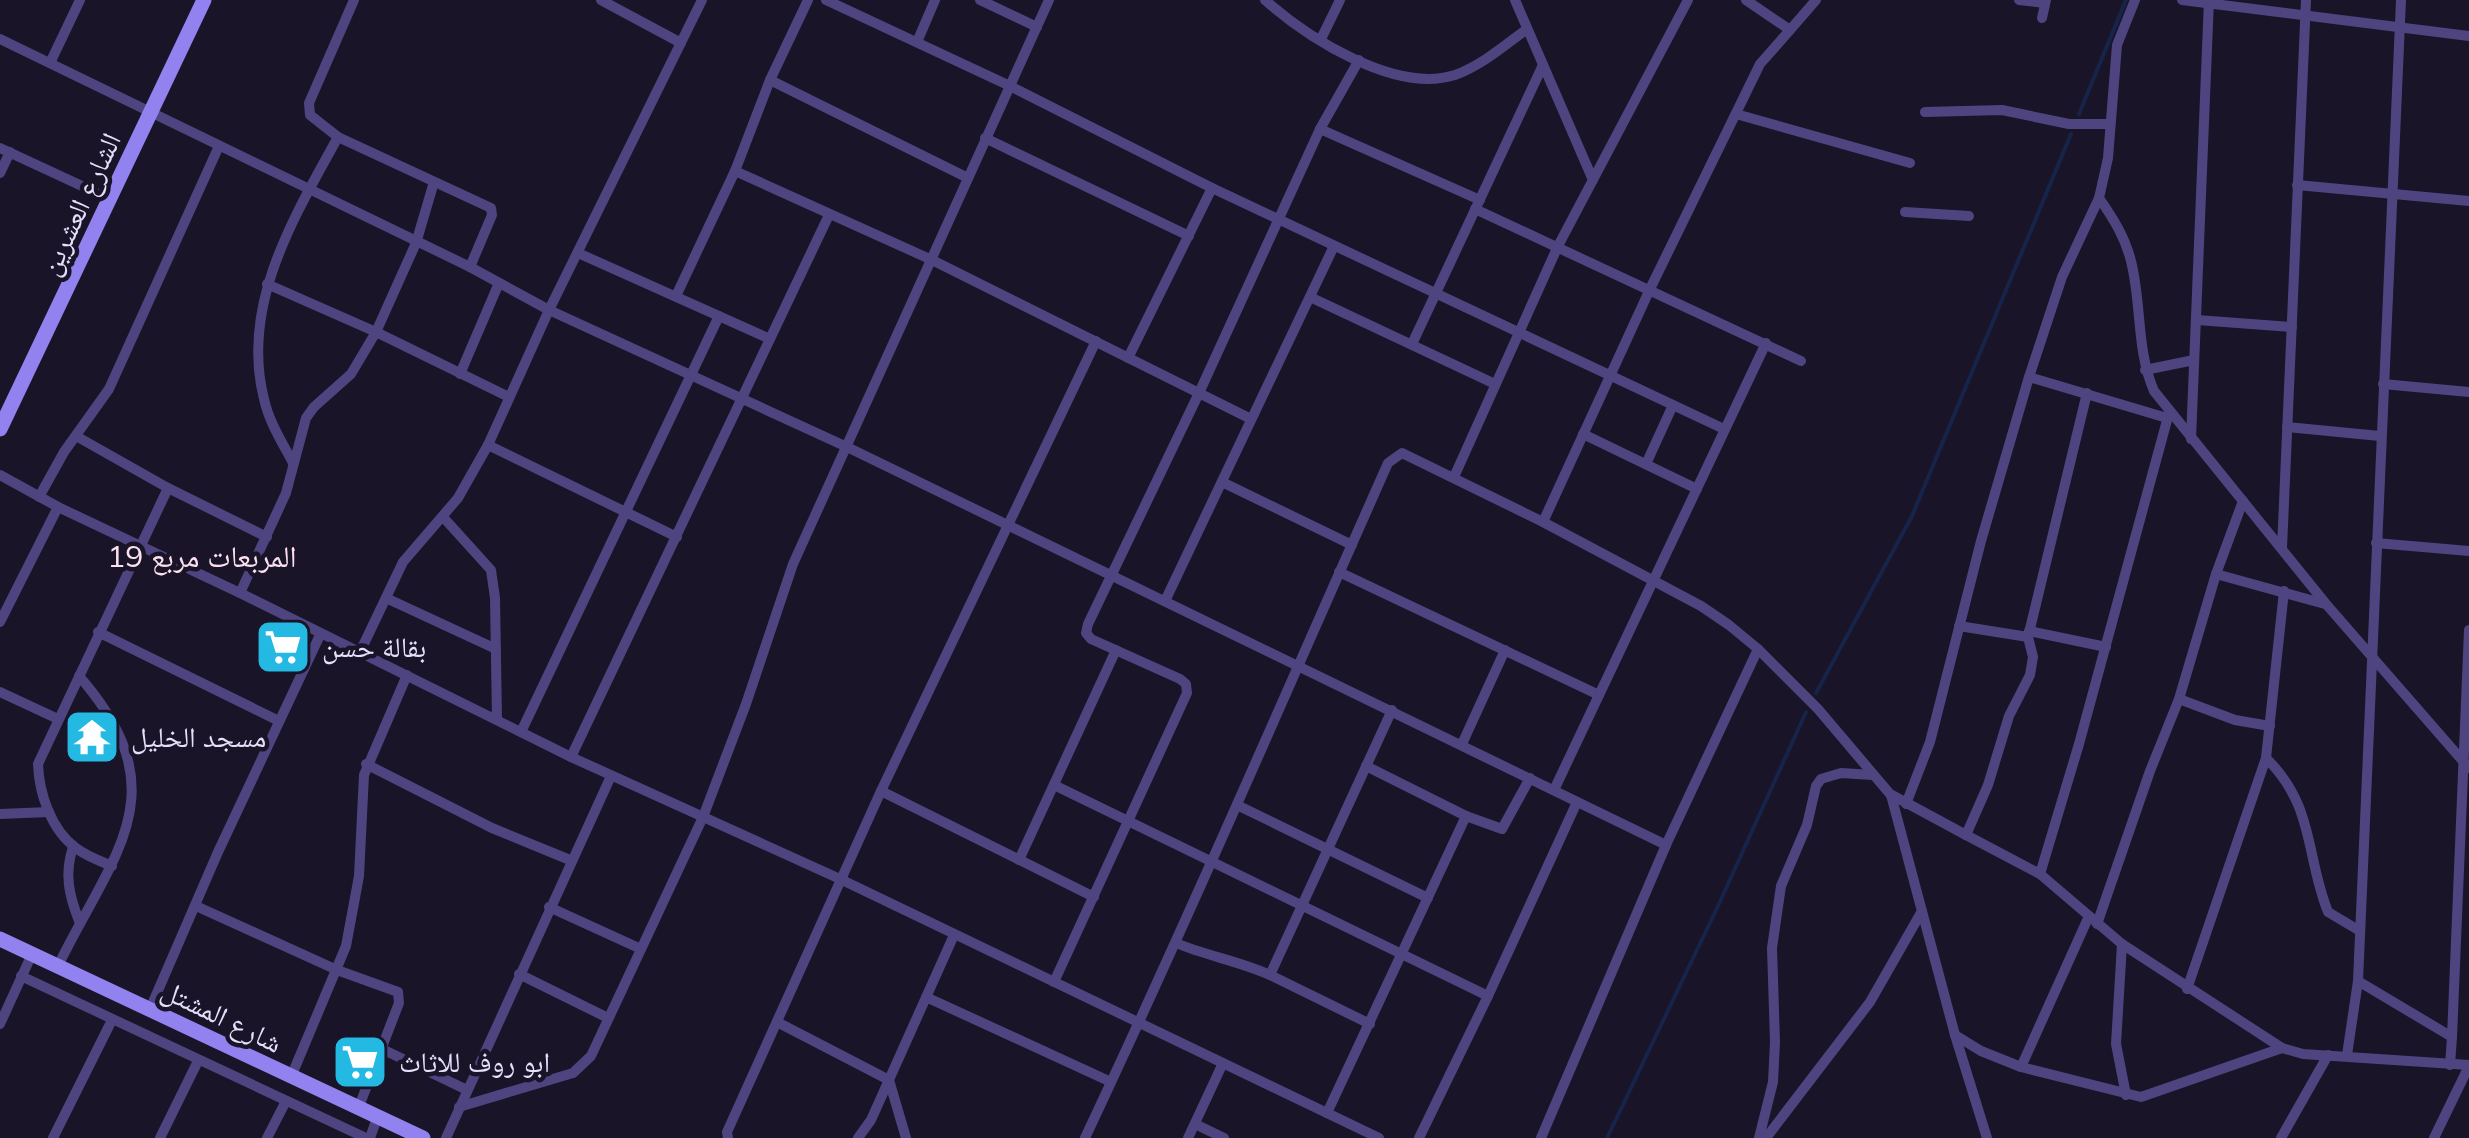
<svg xmlns="http://www.w3.org/2000/svg" width="2469" height="1138" viewBox="0 0 2469 1138" font-family="Mulish,'Noto Naskh Arabic',sans-serif">
	<rect width="100%" height="100%" fill="#191428"/>
	<g fill="none" stroke-linecap="round" stroke-linejoin="round">
		<g stroke="#162449" stroke-width="4">
			<path d="M2079,114L2126,0"/>
			<path d="M1816,693L1912,516L2071,134"/>
			<path d="M1607,1138L1718,906L1806,712"/>
		</g>
		<g stroke="#4e4580" stroke-width="10">
			<path d="M354,0L309,103L310,115L338,137L491,208L492,215L470,267"/>
			<path d="M601,0L681,43"/>
			<path d="M826,0L1010,86L1212,188L1724,429"/>
			<path d="M980,0L1037,27"/>
			<path d="M1265,0C1308,38 1395,94 1455,75C1481,66 1505,45 1527,29"/>
			<path d="M1515,0L1593,180"/>
			<path d="M1746,0L1790,30L1816,0"/>
			<path d="M2019,0L2045,3"/>
			<path d="M2182,0L2469,36"/>
			<path d="M2042,18L2046,0"/>
			<path d="M0,39L470,267L549,310L847,447L1666,845"/>
			<path d="M1321,39L1340,0"/>
			<path d="M917,42L935,0"/>
			<path d="M50,63L80,0"/>
			<path d="M770,80L968,178"/>
			<path d="M1925,112L2002,110L2069,124H2110"/>
			<path d="M1736,114L1910,163"/>
			<path d="M1320,129L1480,200"/>
			<path d="M985,138L1189,236"/>
			<path d="M0,148L110,199"/>
			<path d="M735,171L932,260L1251,419"/>
			<path d="M0,173L10,152"/>
			<path d="M2297,185L2469,201"/>
			<path d="M2099,198C2113,218 2125,237 2131,261C2142,305 2136,349 2154,391L2326,604L2469,768"/>
			<path d="M1475,209L1801,361"/>
			<path d="M1905,212L1969,216"/>
			<path d="M578,253L770,339"/>
			<path d="M267,284L376,332L509,397"/>
			<path d="M676,296L735,171L770,80L808,0"/>
			<path d="M1310,297L1495,384"/>
			<path d="M2197,320L2292,327"/>
			<path d="M1412,344L1543,65"/>
			<path d="M1128,358L1212,188"/>
			<path d="M2145,370L2194,360"/>
			<path d="M460,374L499,283"/>
			<path d="M2029,377L2167,418"/>
			<path d="M2383,384L2469,392"/>
			<path d="M2287,427L2380,436"/>
			<path d="M1583,434L1697,489"/>
			<path d="M76,436L168,488L267,537"/>
			<path d="M2191,439L2209,0"/>
			<path d="M488,445L677,537"/>
			<path d="M293,463C282,442 269,422 264,399C240,305 294,217 338,137"/>
			<path d="M1646,464L1673,405"/>
			<path d="M0,475L58,507L240,593L571,757L840,879L1379,1138"/>
			<path d="M1454,477L1558,246L1688,0"/>
			<path d="M1222,482L1352,545"/>
			<path d="M39,497L64,452L109,389L219,146"/>
			<path d="M443,517L491,570L495,598L497,720"/>
			<path d="M1543,522L1650,289L1760,64L1790,30"/>
			<path d="M2376,543L2469,551"/>
			<path d="M2282,548L2306,0"/>
			<path d="M1339,572L1599,695"/>
			<path d="M2216,574L2325,604"/>
			<path d="M240,593L286,493L306,418L314,407L351,374L376,332L416,243L434,182"/>
			<path d="M386,598L496,649"/>
			<path d="M1165,601L1334,246"/>
			<path d="M0,622L58,507"/>
			<path d="M1959,626L2028,637L2087,393"/>
			<path d="M2029,631L2106,647"/>
			<path d="M98,632L279,721"/>
			<path d="M360,652L403,562L458,498L488,445L549,310L702,0"/>
			<path d="M0,692L58,719"/>
			<path d="M2179,699L2235,720L2270,726"/>
			<path d="M521,732L719,316"/>
			<path d="M1462,744L1505,650"/>
			<path d="M571,757L829,215"/>
			<path d="M2266,758C2315,806 2305,854 2328,912L2360,931"/>
			<path d="M366,764L492,828L570,860"/>
			<path d="M1366,766L1466,816"/>
			<path d="M1054,785L1488,996L1419,1138"/>
			<path d="M1554,790L1766,343"/>
			<path d="M881,791L1094,897"/>
			<path d="M1891,795L1955,1035L1987,1138"/>
			<path d="M1906,804L1930,742L1981,541L2029,377L2062,277L2099,198L2108,158L2117,45L2135,0"/>
			<path d="M1239,806L1428,898"/>
			<path d="M0,814L49,812"/>
			<path d="M1966,835L2040,874L2122,944L2282,1048L2303,1054L2469,1065"/>
			<path d="M73,847C64,874 69,895 79,921"/>
			<path d="M1019,860L1116,650"/>
			<path d="M112,866C100,861 86,856 76,848C51,830 39,793 38,764L168,488"/>
			<path d="M2040,874L2079,744L2169,413"/>
			<path d="M196,906L337,970L398,992L399,1003L358,1109"/>
			<path d="M549,907L641,949"/>
			<path d="M2097,924L2150,771L2179,699L2216,574L2243,501"/>
			<path d="M1176,943C1207,956 1239,961 1270,975L1392,710"/>
			<path d="M2122,944L2116,1044L2126,1095"/>
			<path d="M58,966C113,853 181,793 79,676"/>
			<path d="M519,974L608,1018"/>
			<path d="M1270,975L1370,1024"/>
			<path d="M21,976L366,1138"/>
			<path d="M2358,981L2452,1037L2450,1065"/>
			<path d="M1054,982L1187,693L1186,684L1180,679L1091,639L1086,633L1088,624L1199,393L1320,129L1359,60"/>
			<path d="M2187,989L2266,758L2284,591"/>
			<path d="M1488,996L1577,802"/>
			<path d="M926,997L1111,1082"/>
			<path d="M150,1009L218,852L320,635"/>
			<path d="M777,1022L889,1080L906,1138"/>
			<path d="M0,1024L32,954"/>
			<path d="M1955,1035L1981,1051L2021,1067L2141,1097L2282,1048"/>
			<path d="M2452,1037L2469,630"/>
			<path d="M380,1048L467,1090"/>
			<path d="M2347,1055L2358,981L2401,0"/>
			<path d="M2021,1067L2089,916"/>
			<path d="M291,1077L346,946L359,876L364,775L407,675"/>
			<path d="M459,1107L573,1073L591,1056L703,817L746,704L793,564L1049,0"/>
			<path d="M1327,1113L1466,816L1502,829L1530,778"/>
			<path d="M1195,1124L1224,1138"/>
			<path d="M53,1138L112,1020"/>
			<path d="M160,1138L198,1061"/>
			<path d="M267,1138L286,1101"/>
			<path d="M370,1138L377,1118"/>
			<path d="M446,1138L611,776"/>
			<path d="M728,1138L727,1132L881,791L1096,341"/>
			<path d="M858,1138L871,1120L954,935"/>
			<path d="M1085,1138C1190,915 1288,688 1388,463L1402,453L1543,522L1701,606L1729,625L1758,649L1818,709L1890,794L1966,835L1988,785L2009,716L2030,675L2033,657L2028,637"/>
			<path d="M1188,1138L1223,1063"/>
			<path d="M1541,1138L1666,845L1758,649"/>
			<path d="M1759,1138L1773,1082L1775,1042L1772,948L1781,886L1807,825L1816,786L1821,779L1841,773L1873,775"/>
			<path d="M1766,1138L1870,1002L1922,911"/>
			<path d="M2281,1138L2328,1055"/>
			<path d="M2434,1138L2469,1066"/>
		</g>
		<g stroke="#9182ef" stroke-width="15">
			<path d="M0,429L204,0"/>
			<path d="M0,939L423,1138"/>
		</g>
	</g>
	<defs>
		<g id="supermarket-square" transform="scale(2.875)"><rect x="-9" y="-9" width="18" height="18" rx="4" fill="#23b9e2" stroke="#191428"/><path d="M-6-5.5h2.5l.6 2H6L4.5 2H-2.5L-4.4-4H-6ZM-1.5 3.2a1.3 1.3 0 1 0 .1 0ZM3 3.2a1.3 1.3 0 1 0 .1 0Z" fill="#fff"/></g>
		<g id="temple-square" transform="scale(2.875)"><rect x="-9" y="-9" width="18" height="18" rx="4" fill="#23b9e2" stroke="#191428"/><path d="M0-6L5-2H3V0L6.5 2.5H4V6H1.5V3h-3V6H-4V2.5H-6.5L-3 0V-2H-5Z" fill="#fff"/></g>
	</defs>
	<g fill-rule="evenodd">
		<use href="#supermarket-square" x="283" y="647"/>
		<use href="#temple-square" x="92" y="737"/>
		<use href="#supermarket-square" x="360" y="1062"/>
	</g>
	<g text-anchor="middle" stroke-width="9" stroke-linejoin="round" paint-order="stroke">
		<g font-size="28" fill="#e5dffb" stroke="#191428">
			<text transform="translate(80 204) rotate(-65)" y="10">الشارع العشرين</text>
			<text transform="translate(222 1016) rotate(26)" y="10">شارع المشتل</text>
		</g>
		<g font-size="28" fill="#e5dffb" stroke="#191428" text-anchor="start">
			<text x="322" y="657">بقالة حسن</text>
			<text x="131" y="747">مسجد الخليل</text>
			<text x="399" y="1072">ابو روف للاثاث</text>
		</g>
		<g font-size="30" fill="#fbe0ee" stroke="#191428">
			<text x="202" y="567">المربعات مربع 19</text>
		</g>
	</g>
</svg>
